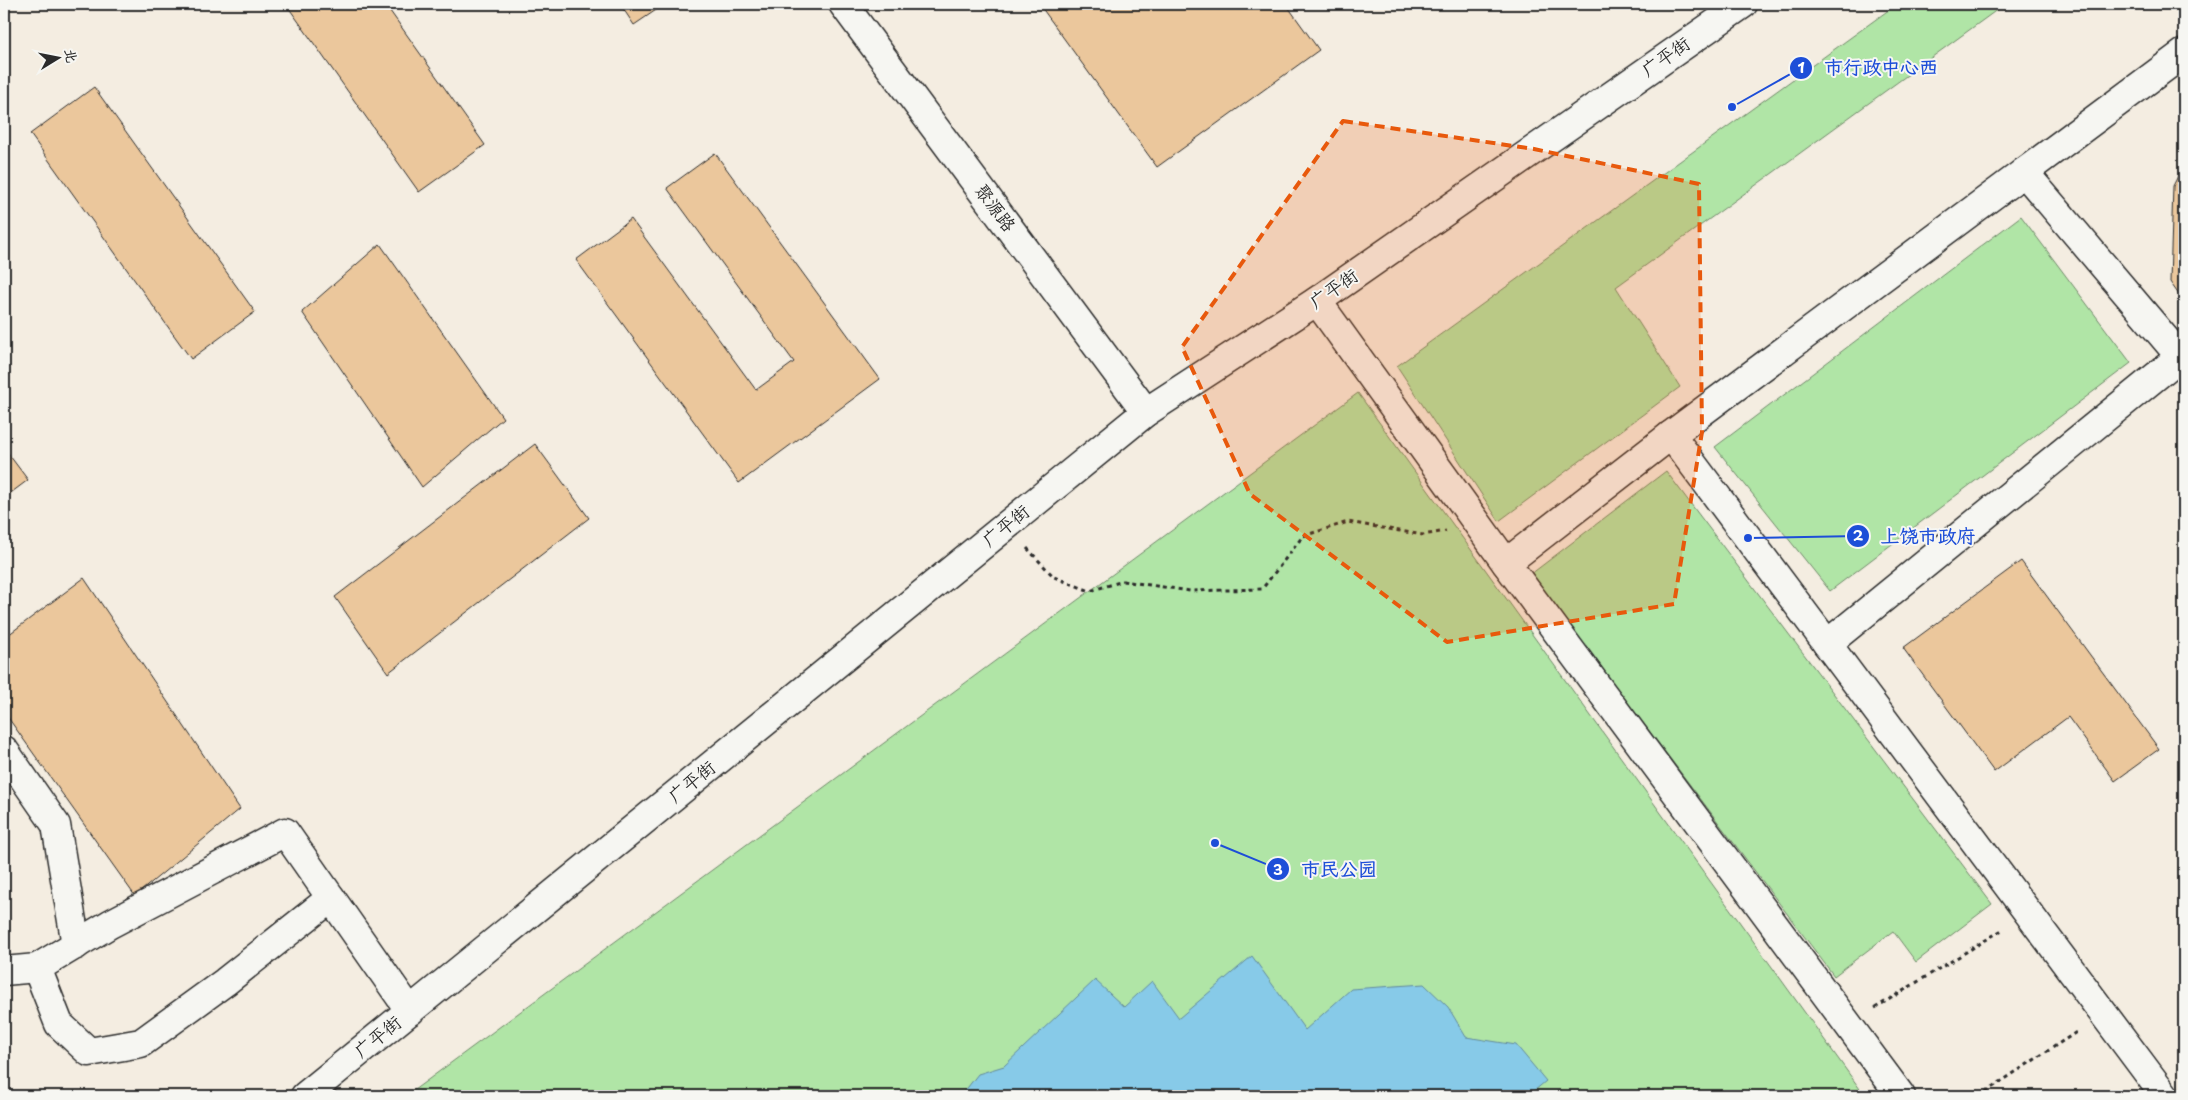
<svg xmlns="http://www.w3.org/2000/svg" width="2188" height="1100" viewBox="0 0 2188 1100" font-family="'Playpen Sans','LXGW WenKai TC',sans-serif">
	<rect width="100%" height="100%" fill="#f4ede1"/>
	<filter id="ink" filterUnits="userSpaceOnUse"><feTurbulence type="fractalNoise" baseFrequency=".02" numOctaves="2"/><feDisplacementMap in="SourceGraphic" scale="10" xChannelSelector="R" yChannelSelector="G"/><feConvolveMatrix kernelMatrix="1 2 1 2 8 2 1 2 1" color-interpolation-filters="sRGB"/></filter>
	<g filter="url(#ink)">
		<g fill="#b0e5a6" stroke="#6e8868">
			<path d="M1897,4H2005L1616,287L1680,387L1499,521L1397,366Z"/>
			<path d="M2021,216L2131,363L1830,591L1715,447Z"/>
			<path d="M1358,393L1865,1096H406Z"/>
			<path d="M1666,471L1992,904L1916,962L1893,931L1834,976L1531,574Z"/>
		</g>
		<path fill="#87cae8" stroke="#628a9c" d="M1252,956L1305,1030L1351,989L1424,984L1448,1007L1466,1037L1516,1045L1546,1081L1528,1096H1488L1477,1090L1467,1096H961L978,1074L1004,1066L1095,980L1124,1007L1152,981L1179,1018Z"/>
		<g fill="#ebc79c" stroke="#2b2b2b">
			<path d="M286,4H385L485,145L419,192Z"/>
			<path d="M620,4H665L634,25Z"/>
			<path d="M1039,4H1286L1319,50L1157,167Z"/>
			<path d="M94,87L255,312L191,359L30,134Z"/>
			<path d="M715,153L880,379L739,483L576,260L631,219L756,390L794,362L667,188Z"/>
			<path d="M2184,164V302L2170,282L2173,186Z"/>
			<path d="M380,244L503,418L422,487L302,312Z"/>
			<path d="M535,444L589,518L388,673L335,597Z"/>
			<path d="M4,448L28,480L4,498Z"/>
			<path d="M2021,561L2159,749L2115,781L2068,717L1994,772L1903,648Z"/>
			<path d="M84,578L240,809L135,896L4,712V638Z"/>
		</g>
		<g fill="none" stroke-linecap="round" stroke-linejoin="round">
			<g stroke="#2b2b2b" stroke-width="31">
				<g id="minor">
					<path d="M843,4L1146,412"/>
					<path d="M2024,172L2184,361"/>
					<path d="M1317,301L1506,563L1901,1096"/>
					<path d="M1671,435L2165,1096"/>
					<path d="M1506,563L1671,435L2184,53"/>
					<path d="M1827,644L2181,356"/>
					<path d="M4,750L56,825L76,945"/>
					<path d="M37,968L59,1024L89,1052L141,1043L225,982L331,898"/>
					<path d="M4,971L37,968L110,924L285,832L410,1011"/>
					<path d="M305,1096L1146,412L1317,301L1743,4"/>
				</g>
			</g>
			<g stroke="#2b2b2b" stroke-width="3" stroke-dasharray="4 4" stroke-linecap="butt">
				<path d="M1027,548L1054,577L1090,591L1123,581L1190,591L1262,589L1303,536L1348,522L1423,535L1446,531"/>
				<path d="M1875,1008L2002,930"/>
				<path d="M1979,1096L2078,1031"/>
			</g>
			<use href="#minor" stroke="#f6f6f2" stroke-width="28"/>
		</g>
	</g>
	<path fill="#e8590c" fill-opacity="0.2" stroke="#e8590c" stroke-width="4" stroke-dasharray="10 6" stroke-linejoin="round" d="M1343,121L1534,149L1699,184L1702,432L1674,604L1447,642L1250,494L1182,347Z"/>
	<g text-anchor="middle" stroke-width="4" stroke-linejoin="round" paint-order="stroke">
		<g font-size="18" fill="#2b2b2b" stroke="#f6f6f2">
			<text transform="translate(1666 57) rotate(-35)" y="6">广平街</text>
			<text transform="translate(995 208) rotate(53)" y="6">聚源路</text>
			<text transform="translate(1334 289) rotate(-35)" y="6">广平街</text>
			<text transform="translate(1006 526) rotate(-39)" y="6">广平街</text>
			<text transform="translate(692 782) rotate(-39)" y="6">广平街</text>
			<text transform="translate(378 1037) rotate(-39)" y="6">广平街</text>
		</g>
	</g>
	<path fill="none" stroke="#1d4ed8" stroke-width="2" d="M1732 107L1801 68M1748 538L1858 536M1215 843L1278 869"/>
	<g fill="#1d4ed8" stroke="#f6f6f2" stroke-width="2">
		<circle cx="1732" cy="107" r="5"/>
		<circle cx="1748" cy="538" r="5"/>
		<circle cx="1215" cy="843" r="5"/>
		<circle cx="1801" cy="68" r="12"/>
		<circle cx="1858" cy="536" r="12"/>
		<circle cx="1278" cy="869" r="12"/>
	</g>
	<g font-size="15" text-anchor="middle" font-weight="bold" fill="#fff">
		<text x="1801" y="73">1</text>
		<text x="1858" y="541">2</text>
		<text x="1278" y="875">3</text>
	</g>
	<g font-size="19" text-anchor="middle" font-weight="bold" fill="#1d4ed8" stroke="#f6f6f2" stroke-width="4" stroke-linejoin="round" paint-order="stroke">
		<text x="1881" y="74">市行政中心西</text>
		<text x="1928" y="543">上饶市政府</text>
		<text x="1339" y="876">市民公园</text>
	</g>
	<rect width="2188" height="1100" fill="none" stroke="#f6f6f2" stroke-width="20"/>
	<rect x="10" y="10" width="2168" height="1080" fill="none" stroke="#2b2b2b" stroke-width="2" filter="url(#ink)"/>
	<g transform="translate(58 58) rotate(80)" stroke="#f6f6f2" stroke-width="4" paint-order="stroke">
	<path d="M0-4L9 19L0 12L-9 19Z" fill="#2b2b2b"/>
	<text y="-8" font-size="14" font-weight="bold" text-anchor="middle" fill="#2b2b2b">北</text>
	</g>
</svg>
